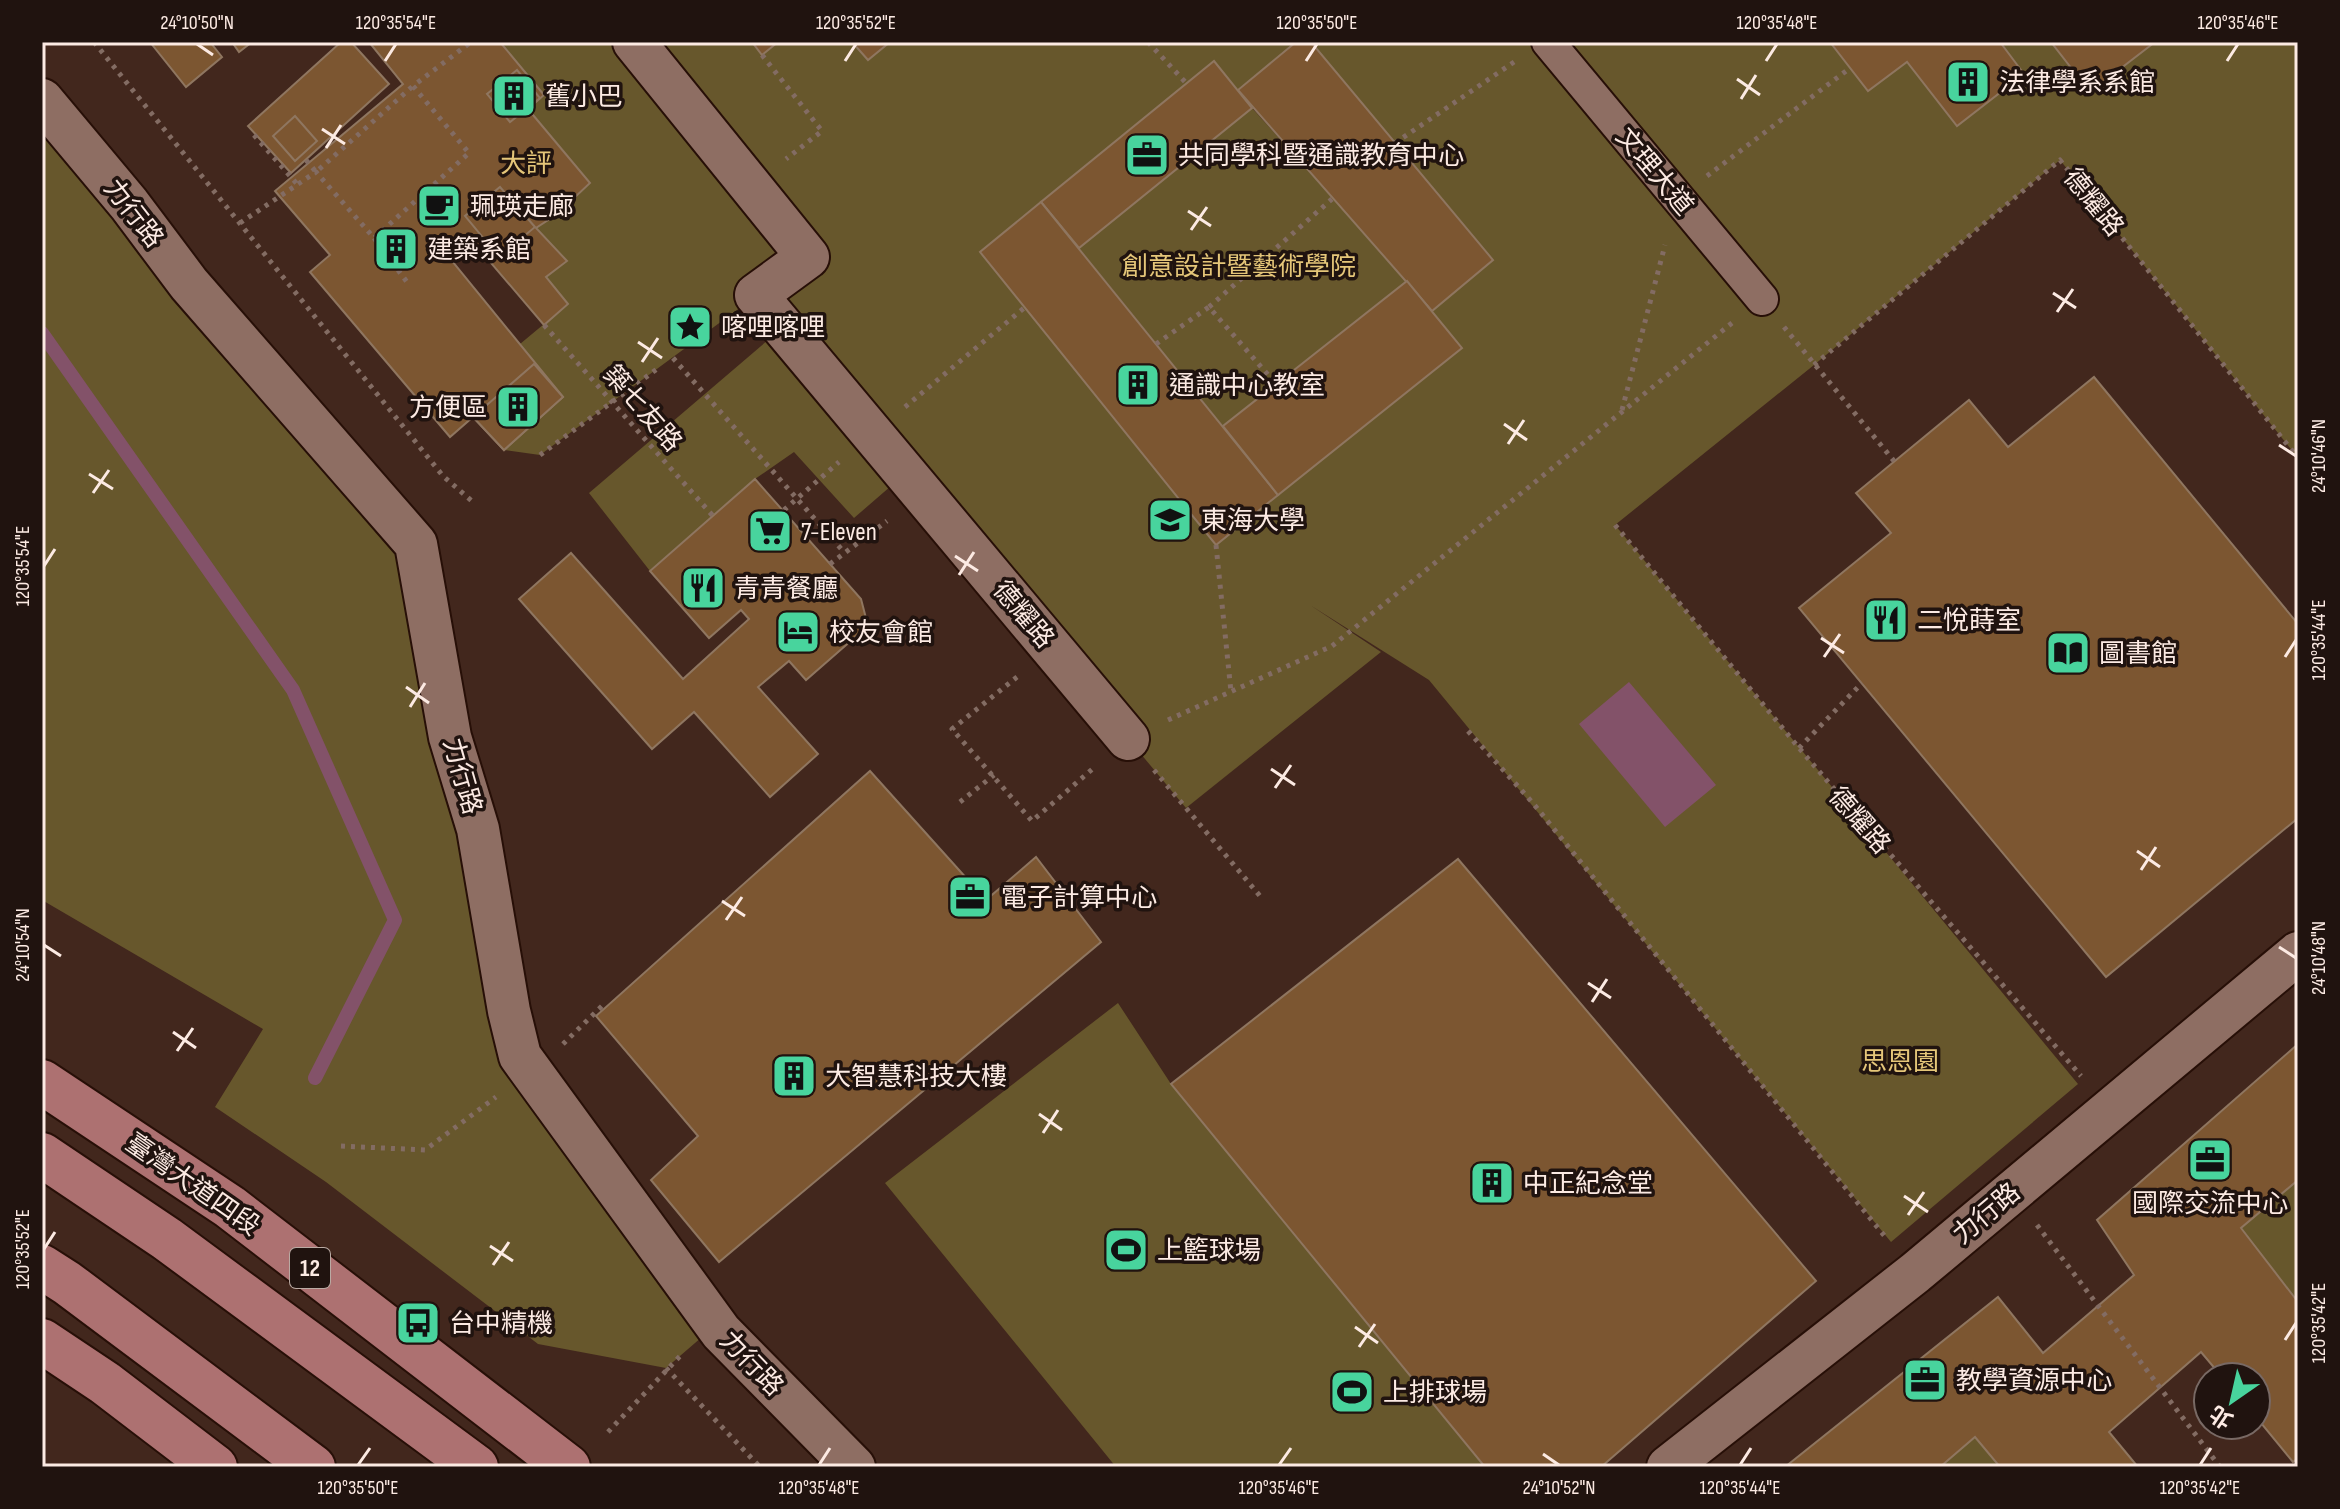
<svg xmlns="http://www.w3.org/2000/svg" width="2340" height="1509" viewBox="0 0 2340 1509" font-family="'Sofia Sans Condensed','Noto Sans TC',sans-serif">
	<rect width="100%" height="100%" fill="#42271d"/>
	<g fill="#67572c">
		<path d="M500,42H852L868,60L890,42H1296L1238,90L1215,62L980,252L1216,544L1461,349L1432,311L1493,260L1311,42H1830L1868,91L1907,62L2000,42H2051L2090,92L2155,42H2298V458L2060,160L1814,365L1615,525L2078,1084L1891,1242L1429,680L1310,605L1381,652L1186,808L906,473L854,518L794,452L755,479L650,571L589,493L782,328L756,296L540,455L504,450L562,397L520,344L568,304L546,277L536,228L473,154L544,95Z"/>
		<path d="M42,100L416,544L509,1011L731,1312L666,1368L538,1344L326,1182L215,1107L263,1029L42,900Z"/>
		<path d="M1252,108L1407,281L1223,426L1079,248Z"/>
		<path d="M1118,1003L1171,1084L1370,1317L1488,1467H1116L885,1183Z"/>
		<path d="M2298,1180V1302L2241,1228Z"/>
		<path d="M1975,1437L2000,1467H1940Z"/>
	</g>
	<path fill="#835269" d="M1629,682L1716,785L1665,827L1579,724Z"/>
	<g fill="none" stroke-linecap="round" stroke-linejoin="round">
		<path stroke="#835269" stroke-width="14" d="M42,333L293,690L395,920L315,1078"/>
	</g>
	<g fill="#7c5631" stroke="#8f7660" stroke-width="2">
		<path d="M150,42H210L222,57L186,87Z"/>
		<path d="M232,42H252L239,52Z"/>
		<path d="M341,42H351L389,84L291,173L248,126Z"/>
		<path d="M369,42H500L544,95L528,109L590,183L556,215L536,228L567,261L546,277L568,304L544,325L474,243L452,261L563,397L504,450L473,417L450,437L310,272L330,255L275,191L403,84Z"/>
		<path d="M752,42H778L762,55Z"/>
		<path d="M852,42H890L868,60Z"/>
		<path d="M1296,42H1311L1493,260L1432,311L1238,90Z"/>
		<path d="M1830,42H2000L2024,74L1957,126L1907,62L1868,91Z"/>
		<path d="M2051,42H2155L2090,92Z"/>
		<path d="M1214,61L1252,108L1079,248L1041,202Z"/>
		<path d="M517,70L540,98L510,122L487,94Z"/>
		<path d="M295,116L317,141L295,161L273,136Z"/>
		<path d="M500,187L535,227L499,257L465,216Z"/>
		<path d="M1041,202L1278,495L1216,545L980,252Z"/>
		<path d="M1407,281L1462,348L1278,495L1223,426Z"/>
		<path d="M534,364L563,397L504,450L473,417Z"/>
		<path d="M2094,377L2298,624V818L2106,977L1799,608L1891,533L1856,493L1969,400L2008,447Z"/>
		<path d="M755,479L861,599L868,626L806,680L789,661L758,687L818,754L770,797L694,712L652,749L519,599L571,553L683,679L749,619L741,610L709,638L650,571Z"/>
		<path d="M870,771L986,900L1036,857L1101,942L719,1262L651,1180L698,1136L596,1016Z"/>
		<path d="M1458,859L1816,1281L1601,1467H1485L1171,1084Z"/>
		<path d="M2298,1044V1180L2241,1228L2298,1302V1458L2293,1462L2256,1417V1377H2222L2201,1352L2109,1432L2138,1467H2000L1975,1437L1940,1467H1785L1998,1297L2043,1353L2134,1275L2097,1220Z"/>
	</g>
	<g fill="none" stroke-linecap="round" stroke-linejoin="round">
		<g stroke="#270f07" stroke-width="36">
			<path id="pedestrian" d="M1548,42L1762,299"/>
		</g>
		<g stroke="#270f07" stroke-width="46">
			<g id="minor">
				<path d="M634,42L808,257L756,295L1128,739"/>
				<path d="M42,100L129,204L189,284L416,544L450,737L478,829L509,1011L520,1056L721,1332L854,1467"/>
				<path d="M1668,1467L1915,1273L2298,953"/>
			</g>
		</g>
		<g stroke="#270f07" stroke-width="48">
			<g id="primary">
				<path d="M42,1082L230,1207L568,1467"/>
				<path d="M42,1155L167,1239L476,1467"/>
				<path d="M42,1267L67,1283L313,1467"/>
				<path d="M42,1341L105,1383L215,1467"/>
			</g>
		</g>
		<g stroke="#836c63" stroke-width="5" stroke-dasharray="4 6" stroke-linecap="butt">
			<path d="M94,42L443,476L473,502"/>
			<path d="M1148,42L1187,84"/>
			<path d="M762,55L822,131L786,159"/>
			<path d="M254,135L298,185"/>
			<path d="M1395,143L1517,60"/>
			<path d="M306,160L316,172L413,86"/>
			<path d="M1707,176L1850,68"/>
			<path d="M240,223L316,172L374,238L469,153L413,86L471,42"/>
			<path d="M374,238L410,286"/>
			<path d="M1209,307L1332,199"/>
			<path d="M544,325L713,516"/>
			<path d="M1784,327L1894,461"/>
			<path d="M1156,344L1209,307L1276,384"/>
			<path d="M673,358L844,552"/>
			<path d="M1814,365L2060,160L2298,458"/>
			<path d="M905,407L1024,308"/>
			<path d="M1622,410L1665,245"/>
			<path d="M540,455L657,369"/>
			<path d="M784,510L839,462"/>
			<path d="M1615,525L1799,748L2081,1076"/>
			<path d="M1216,545L1231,692"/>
			<path d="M830,564L887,521"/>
			<path d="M1017,677L952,729L1032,821L1096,766"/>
			<path d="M1168,720L1332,646L1732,323"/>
			<path d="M1468,731L1532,802L1887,1239"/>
			<path d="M1799,748L1862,683"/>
			<path d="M1154,770L1260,896"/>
			<path d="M960,802L994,775"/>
			<path d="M563,1044L602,1006"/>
			<path d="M341,1146L425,1150L496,1097"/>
			<path d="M2037,1225L2220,1467"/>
			<path d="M666,1368L760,1467"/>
			<path d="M608,1432L682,1354"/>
		</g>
		<use href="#pedestrian" stroke="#8e6e63" stroke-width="32"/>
		<use href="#minor" stroke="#8e6e63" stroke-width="42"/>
		<use href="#primary" stroke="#ad7171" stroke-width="44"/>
	</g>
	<path fill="none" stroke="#fceae3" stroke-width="3" d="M197,44L213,55M385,61L396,44M845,61L856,44M1306,61L1317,44M1766,61L1777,44M2227,61L2238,44M1737,79L1760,95M1741,99L1756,75M322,129L345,144M326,148L341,125M1188,211L1211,226M1191,230L1207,207M2053,293L2076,308M2057,312L2073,289M638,342L662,358M642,362L658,338M1504,424L1527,440M1508,444L1524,420M2279,445L2296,456M89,474L113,489M93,493L109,470M955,556L978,571M44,566L55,549M959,575L974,552M1821,638L1844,653M1824,657L1840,634M2285,657L2296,640M406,687L429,703M410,707L425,683M1271,769L1295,785M1275,788L1291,765M2137,851L2160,867M2141,870L2156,847M722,901L745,916M726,920L742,897M44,945L61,956M2279,947L2296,958M1588,983L1611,998M1592,1002L1607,979M173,1032L196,1048M177,1051L193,1028M1039,1114L1062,1130M1043,1133L1058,1110M1904,1196L1928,1212M1908,1215L1924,1192M490,1246L513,1261M44,1249L55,1232M493,1265L509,1242M1355,1327L1378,1343M2285,1340L2296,1323M1359,1347L1375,1324M1543,1454L1559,1465M358,1465L370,1448M819,1465L830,1448M1279,1465L1291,1448M1740,1465L1751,1448M2200,1465L2211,1448"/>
	<defs>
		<g id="building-square" transform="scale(2.3)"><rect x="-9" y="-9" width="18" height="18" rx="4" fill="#48d49d" stroke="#20130f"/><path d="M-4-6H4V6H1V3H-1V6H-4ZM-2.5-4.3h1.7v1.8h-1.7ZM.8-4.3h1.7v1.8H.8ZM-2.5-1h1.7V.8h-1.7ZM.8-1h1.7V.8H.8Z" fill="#111"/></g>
		<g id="office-square" transform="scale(2.3)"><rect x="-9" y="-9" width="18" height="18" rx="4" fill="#48d49d" stroke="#20130f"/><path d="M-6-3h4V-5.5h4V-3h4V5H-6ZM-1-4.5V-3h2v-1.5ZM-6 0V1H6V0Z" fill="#111"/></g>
		<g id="cafe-square" transform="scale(2.3)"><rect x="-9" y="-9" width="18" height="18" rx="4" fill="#48d49d" stroke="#20130f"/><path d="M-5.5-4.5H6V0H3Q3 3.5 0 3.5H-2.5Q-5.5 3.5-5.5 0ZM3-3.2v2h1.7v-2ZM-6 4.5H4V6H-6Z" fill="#111"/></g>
		<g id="sight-square" transform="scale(2.3)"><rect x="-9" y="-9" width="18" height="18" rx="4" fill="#48d49d" stroke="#20130f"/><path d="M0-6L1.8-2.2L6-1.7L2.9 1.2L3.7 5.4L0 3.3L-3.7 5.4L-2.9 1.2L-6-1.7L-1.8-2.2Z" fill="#111"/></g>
		<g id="university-square" transform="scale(2.3)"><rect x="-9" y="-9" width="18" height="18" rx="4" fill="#48d49d" stroke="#20130f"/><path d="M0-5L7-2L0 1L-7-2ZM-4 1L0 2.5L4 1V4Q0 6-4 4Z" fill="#111"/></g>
		<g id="supermarket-square" transform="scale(2.3)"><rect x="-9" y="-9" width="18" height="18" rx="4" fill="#48d49d" stroke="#20130f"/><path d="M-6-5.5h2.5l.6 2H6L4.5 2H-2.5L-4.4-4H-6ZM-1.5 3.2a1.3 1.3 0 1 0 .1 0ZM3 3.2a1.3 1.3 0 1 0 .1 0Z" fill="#111"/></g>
		<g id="restaurant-square" transform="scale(2.3)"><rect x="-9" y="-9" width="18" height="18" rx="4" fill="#48d49d" stroke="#20130f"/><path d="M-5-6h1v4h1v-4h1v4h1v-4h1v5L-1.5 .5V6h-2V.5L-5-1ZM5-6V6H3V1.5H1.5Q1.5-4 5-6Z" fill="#111"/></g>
		<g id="hotel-square" transform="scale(2.3)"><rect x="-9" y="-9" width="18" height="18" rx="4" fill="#48d49d" stroke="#20130f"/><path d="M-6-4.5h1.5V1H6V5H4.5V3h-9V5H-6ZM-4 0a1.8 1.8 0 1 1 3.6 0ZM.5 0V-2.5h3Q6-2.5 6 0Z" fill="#111"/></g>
		<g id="library-square" transform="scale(2.3)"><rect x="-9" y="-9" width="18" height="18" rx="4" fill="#48d49d" stroke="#20130f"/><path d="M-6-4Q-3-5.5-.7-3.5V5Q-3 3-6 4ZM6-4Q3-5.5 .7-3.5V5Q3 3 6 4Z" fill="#111"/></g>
		<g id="stadium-square" transform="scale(2.3)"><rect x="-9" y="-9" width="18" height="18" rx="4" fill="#48d49d" stroke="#20130f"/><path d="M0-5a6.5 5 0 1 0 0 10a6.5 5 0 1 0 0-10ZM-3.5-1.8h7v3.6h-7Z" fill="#111"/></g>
		<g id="bus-square" transform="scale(2.3)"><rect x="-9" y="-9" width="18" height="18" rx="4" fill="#48d49d" stroke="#20130f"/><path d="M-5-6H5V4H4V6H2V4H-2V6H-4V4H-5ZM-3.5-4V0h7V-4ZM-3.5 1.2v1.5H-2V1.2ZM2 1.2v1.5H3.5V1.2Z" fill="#111"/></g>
	</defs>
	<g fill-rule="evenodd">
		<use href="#building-square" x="1968" y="82"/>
		<use href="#building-square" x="514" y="96"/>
		<use href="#office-square" x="1147" y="155"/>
		<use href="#cafe-square" x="439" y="206"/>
		<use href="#building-square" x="396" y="249"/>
		<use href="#sight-square" x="690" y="327"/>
		<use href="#building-square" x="1138" y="385"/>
		<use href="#building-square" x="518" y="407"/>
		<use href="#university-square" x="1170" y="520"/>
		<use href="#supermarket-square" x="770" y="531"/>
		<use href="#restaurant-square" x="703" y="588"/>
		<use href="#restaurant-square" x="1886" y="620"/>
		<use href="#hotel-square" x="798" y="632"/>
		<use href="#library-square" x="2068" y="653"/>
		<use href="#office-square" x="970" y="897"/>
		<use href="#building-square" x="794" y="1076"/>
		<use href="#office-square" x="2210" y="1160"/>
		<use href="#building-square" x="1492" y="1183"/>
		<use href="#stadium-square" x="1126" y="1250"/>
		<use href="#bus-square" x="418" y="1323"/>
		<use href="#office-square" x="1925" y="1380"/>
		<use href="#stadium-square" x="1352" y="1392"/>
	</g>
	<g text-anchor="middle" stroke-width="7" stroke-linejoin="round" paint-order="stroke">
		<rect fill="#20130f" stroke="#baaaa3" stroke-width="2" x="290" y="1248" width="40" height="40" rx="6"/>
		<g font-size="24" font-weight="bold" fill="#fceae3">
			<text x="310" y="1276">12</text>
		</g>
		<g font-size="26" fill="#fceae3" stroke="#20130f" text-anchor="start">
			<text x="1999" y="91">法律學系系館</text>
			<text x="545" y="105">舊小巴</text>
			<text x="1178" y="164">共同學科暨通識教育中心</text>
			<text x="470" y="215">珮瑛走廊</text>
			<text x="427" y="258">建築系館</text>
			<text x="721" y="336">喀哩喀哩</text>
			<text x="1169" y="394">通識中心教室</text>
			<text x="487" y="416" text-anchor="end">方便區</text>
			<text x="1201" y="529">東海大學</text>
			<text x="801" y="540">7-Eleven</text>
			<text x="734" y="597">青青餐廳</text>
			<text x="1917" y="629">二悅蒔室</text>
			<text x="829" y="641">校友會館</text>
			<text x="2099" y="662">圖書館</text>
			<text x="1001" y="906">電子計算中心</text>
			<text x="825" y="1085">大智慧科技大樓</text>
			<text x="1523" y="1192">中正紀念堂</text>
			<text x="2210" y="1212" text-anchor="middle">國際交流中心</text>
			<text x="1157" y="1259">上籃球場</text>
			<text x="449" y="1332">台中精機</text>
			<text x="1956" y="1389">教學資源中心</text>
			<text x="1383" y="1401">上排球場</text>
		</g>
		<g font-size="26" fill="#e5c679" stroke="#20130f">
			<text x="526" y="172">大評</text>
			<text x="1239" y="275">創意設計暨藝術學院</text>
			<text x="1900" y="1070">思恩園</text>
		</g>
		<g font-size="26" fill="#fceae3" stroke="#20130f">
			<text transform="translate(1655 171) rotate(50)" y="9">文理大道</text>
			<text transform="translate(2094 202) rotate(51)" y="9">德耀路</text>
			<text transform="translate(134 213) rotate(52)" y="9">力行路</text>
			<text transform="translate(643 408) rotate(49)" y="9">築七友路</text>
			<text transform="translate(1024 614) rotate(50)" y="9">德耀路</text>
			<text transform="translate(463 776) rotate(74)" y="9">力行路</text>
			<text transform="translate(1860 820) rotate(49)" y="9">德耀路</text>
			<text transform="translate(193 1184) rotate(35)" y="9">臺灣大道四段</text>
			<text transform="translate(1986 1213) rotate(-40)" y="9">力行路</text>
			<text transform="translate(752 1363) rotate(46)" y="9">力行路</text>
		</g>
	</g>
	<rect width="2340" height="1509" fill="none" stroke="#20130f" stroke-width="88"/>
	<g transform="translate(2232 1401) rotate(214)"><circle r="38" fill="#20130f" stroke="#786964" stroke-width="2"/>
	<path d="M0-6L14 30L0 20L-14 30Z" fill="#48d49d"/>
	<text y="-12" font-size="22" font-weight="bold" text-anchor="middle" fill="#fceae3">北</text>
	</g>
	<rect x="44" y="44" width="2252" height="1421" fill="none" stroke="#fceae3" stroke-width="3"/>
	<g font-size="20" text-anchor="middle" fill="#fceae3">
		<text x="197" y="29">24°10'50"N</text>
		<text x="396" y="29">120°35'54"E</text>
		<text x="856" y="29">120°35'52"E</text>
		<text x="1317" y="29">120°35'50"E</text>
		<text x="1777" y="29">120°35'48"E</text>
		<text x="2238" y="29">120°35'46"E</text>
		<text transform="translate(2318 456) rotate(-90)" y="7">24°10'46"N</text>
		<text transform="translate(22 566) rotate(-90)" y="7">120°35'54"E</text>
		<text transform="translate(2318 640) rotate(-90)" y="7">120°35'44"E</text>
		<text transform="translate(22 945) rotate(-90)" y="7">24°10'54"N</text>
		<text transform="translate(2318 958) rotate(-90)" y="7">24°10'48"N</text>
		<text transform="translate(22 1249) rotate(-90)" y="7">120°35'52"E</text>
		<text transform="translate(2318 1323) rotate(-90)" y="7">120°35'42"E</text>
		<text x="358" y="1494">120°35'50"E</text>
		<text x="819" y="1494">120°35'48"E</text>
		<text x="1279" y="1494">120°35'46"E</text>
		<text x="1559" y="1494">24°10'52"N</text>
		<text x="1740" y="1494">120°35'44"E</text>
		<text x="2200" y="1494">120°35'42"E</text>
	</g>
</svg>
